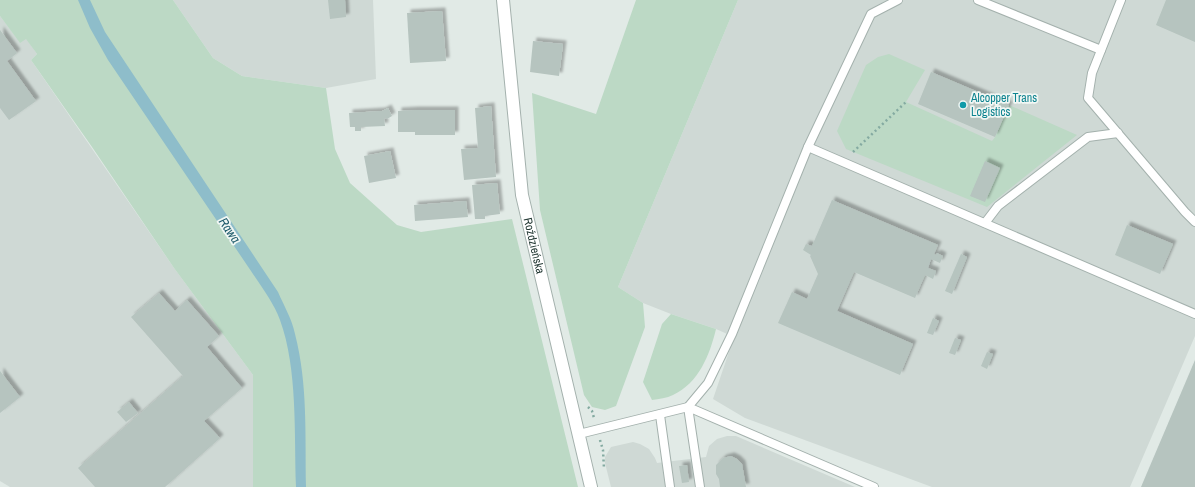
<svg xmlns="http://www.w3.org/2000/svg" width="1195" height="487" viewBox="0 0 1195 487" font-family="'Archivo Narrow',sans-serif">
	<defs>
		<filter id="shadow"><feDropShadow dx="3.5" dy="-3.5" stdDeviation="1" flood-color="#0004"/></filter>
	</defs>
	<rect width="100%" height="100%" fill="#e1eae6"/>
	<g fill="#cfd9d5">
		<path d="M173,0H373L376,79L326,88L242,76L213,58Z"/>
		<path d="M738,0H1195V336L1130,487H932L745,418L713,399L734,337L716,329L671,314L643,303L618,287Z"/>
		<path d="M0,16L20,42L26,38L37,54L31,60L174,268L253,375V487H10L0,481Z"/>
		<path d="M727,436H736L855,487H611L605,463V457L611,447L633,442L640,444L649,449L655,458L657,463L706,457L709,446L717,439Z"/>
	</g>
	<g fill="#bcd9c5">
		<path d="M0,0H173L213,58L242,76L326,88L335,149L350,183L397,225L421,232L512,219L578,487H253V375L174,268L92,147L31,60L37,54L26,39L20,43L0,16Z"/>
		<path d="M636,0H738L618,287L643,303L645,327L616,406L605,410L592,407L584,395L540,210L532,93L596,114Z"/>
		<path d="M889,54L925,70L906,102L992,141L995,137L1009,105L1077,135L987,207L846,149L837,131L866,65L878,57Z"/>
		<path d="M671,314L716,329C710,354 699,383 673,395C667,398 659,399 652,400L643,382L662,324Z"/>
	</g>
	<path fill="#8ebdca" d="M78,0H90L105,32L278,292C284,306 292,319 295,334C308,384 305,437 306,487H296C294,435 298,369 280,320C274,303 261,286 251,271L108,60L90,28Z"/>
	<g fill="#b6c4bf" filter="url(#shadow)">
		<path d="M328,0H345L346,17L330,19Z"/>
		<path d="M1166,0H1195V42L1156,25Z"/>
		<path d="M442,11L446,61L410,63L407,13Z"/>
		<path d="M0,30L17,53L7,61L36,101L9,120L0,108Z"/>
		<path d="M533,41L563,44L559,76L530,72Z"/>
		<path d="M931,72L1009,105L995,137L918,104Z"/>
		<path d="M491,106L496,177L464,180L461,149L478,148L475,108Z"/>
		<path d="M388,108L392,116L387,119L384,118L385,126L361,127V131H355V127H350L349,113L382,111Z"/>
		<path d="M415,110H455V135H415V132H398V111Z"/>
		<path d="M390,151L396,178L369,183L364,156Z"/>
		<path d="M985,161L1000,168L985,202L970,196Z"/>
		<path d="M497,183L500,214L485,216V219H475L472,185Z"/>
		<path d="M832,200L938,245L934,254L936,255L937,253L943,256L940,263L931,259L928,268L936,271L933,279L925,275L915,298L854,272L837,311L913,344L900,375L778,323L792,292L807,299L818,274L810,256L811,255L803,250L806,244L812,246Z"/>
		<path d="M466,201L468,217L415,221L414,205Z"/>
		<path d="M1127,225L1173,244L1160,274L1115,255Z"/>
		<path d="M961,254L967,257L952,294L945,291Z"/>
		<path d="M159,293L175,311L187,300L219,336L207,347L242,388L204,421L220,438L165,487H95L78,468L183,376L131,317Z"/>
		<path d="M933,318L939,321L933,335L927,333Z"/>
		<path d="M955,338L961,340L955,355L949,353Z"/>
		<path d="M987,352L993,354L987,369L981,366Z"/>
		<path d="M1195,360V487H1141Z"/>
		<path d="M0,371L20,397L0,413Z"/>
		<path d="M129,402L138,413L126,422L117,412Z"/>
		<path d="M731,456L737,459L742,464L746,487H720L719,479L716,474V465L723,458Z"/>
		<path d="M687,465L689,482L682,483L679,466Z"/>
	</g>
	<g fill="none" stroke-linecap="round" stroke-linejoin="round">
		<g stroke="#a4b1ad" stroke-width="10">
			<g id="lane">
				<path d="M978,0L1101,50"/>
				<path d="M1121,0L1092,73L1088,98L1185,212L1195,222"/>
				<path d="M808,147L1195,314"/>
				<path d="M985,223L998,206L1088,137L1118,133"/>
				<path d="M688,407L874,487"/>
				<path d="M688,407L700,487"/>
				<path d="M660,415L670,487"/>
				<path d="M579,434L688,407L708,383L732,334L808,147L871,14L898,0"/>
			</g>
		</g>
		<g stroke="#a4b1ad" stroke-width="14">
			<g id="street">
				<path id="s1" d="M503,0L522,195L591,487"/>
			</g>
		</g>
		<g stroke="#84aaa1" stroke-width="2.5" stroke-dasharray="2 3" stroke-linecap="butt">
			<path d="M853,152L906,102"/>
			<path d="M588,407L592,411L594,418"/>
			<path d="M600,440L603,450L604,469"/>
		</g>
		<use href="#lane" stroke="#fff" stroke-width="8"/>
		<use href="#street" stroke="#fff" stroke-width="12"/>
	</g>
	<circle fill="#0f9aa8" stroke="#f1f7f4" stroke-width="1.5" cx="963" cy="105" r="4"/>
	<g text-anchor="middle" stroke-width="3.5" stroke-linejoin="round" paint-order="stroke">
		<g font-size="12" fill="#0d838f" stroke="#f1f7f4" text-anchor="start">
			<text x="971" y="102">Alcopper Trans<tspan x="971" dy="14">Logistics</tspan></text>
		</g>
		<g font-size="12" fill="#233934" stroke="#f1f7f4">
			<text dy="4" stroke="none"><textPath href="#s1" startOffset="248">Roździeńska</textPath></text>
		</g>
		<g font-size="13" font-style="italic" fill="#235e6e" stroke="#f1f7f4">
			<text transform="translate(230 230) rotate(56)" y="5">Rawa</text>
		</g>
	</g>
</svg>
